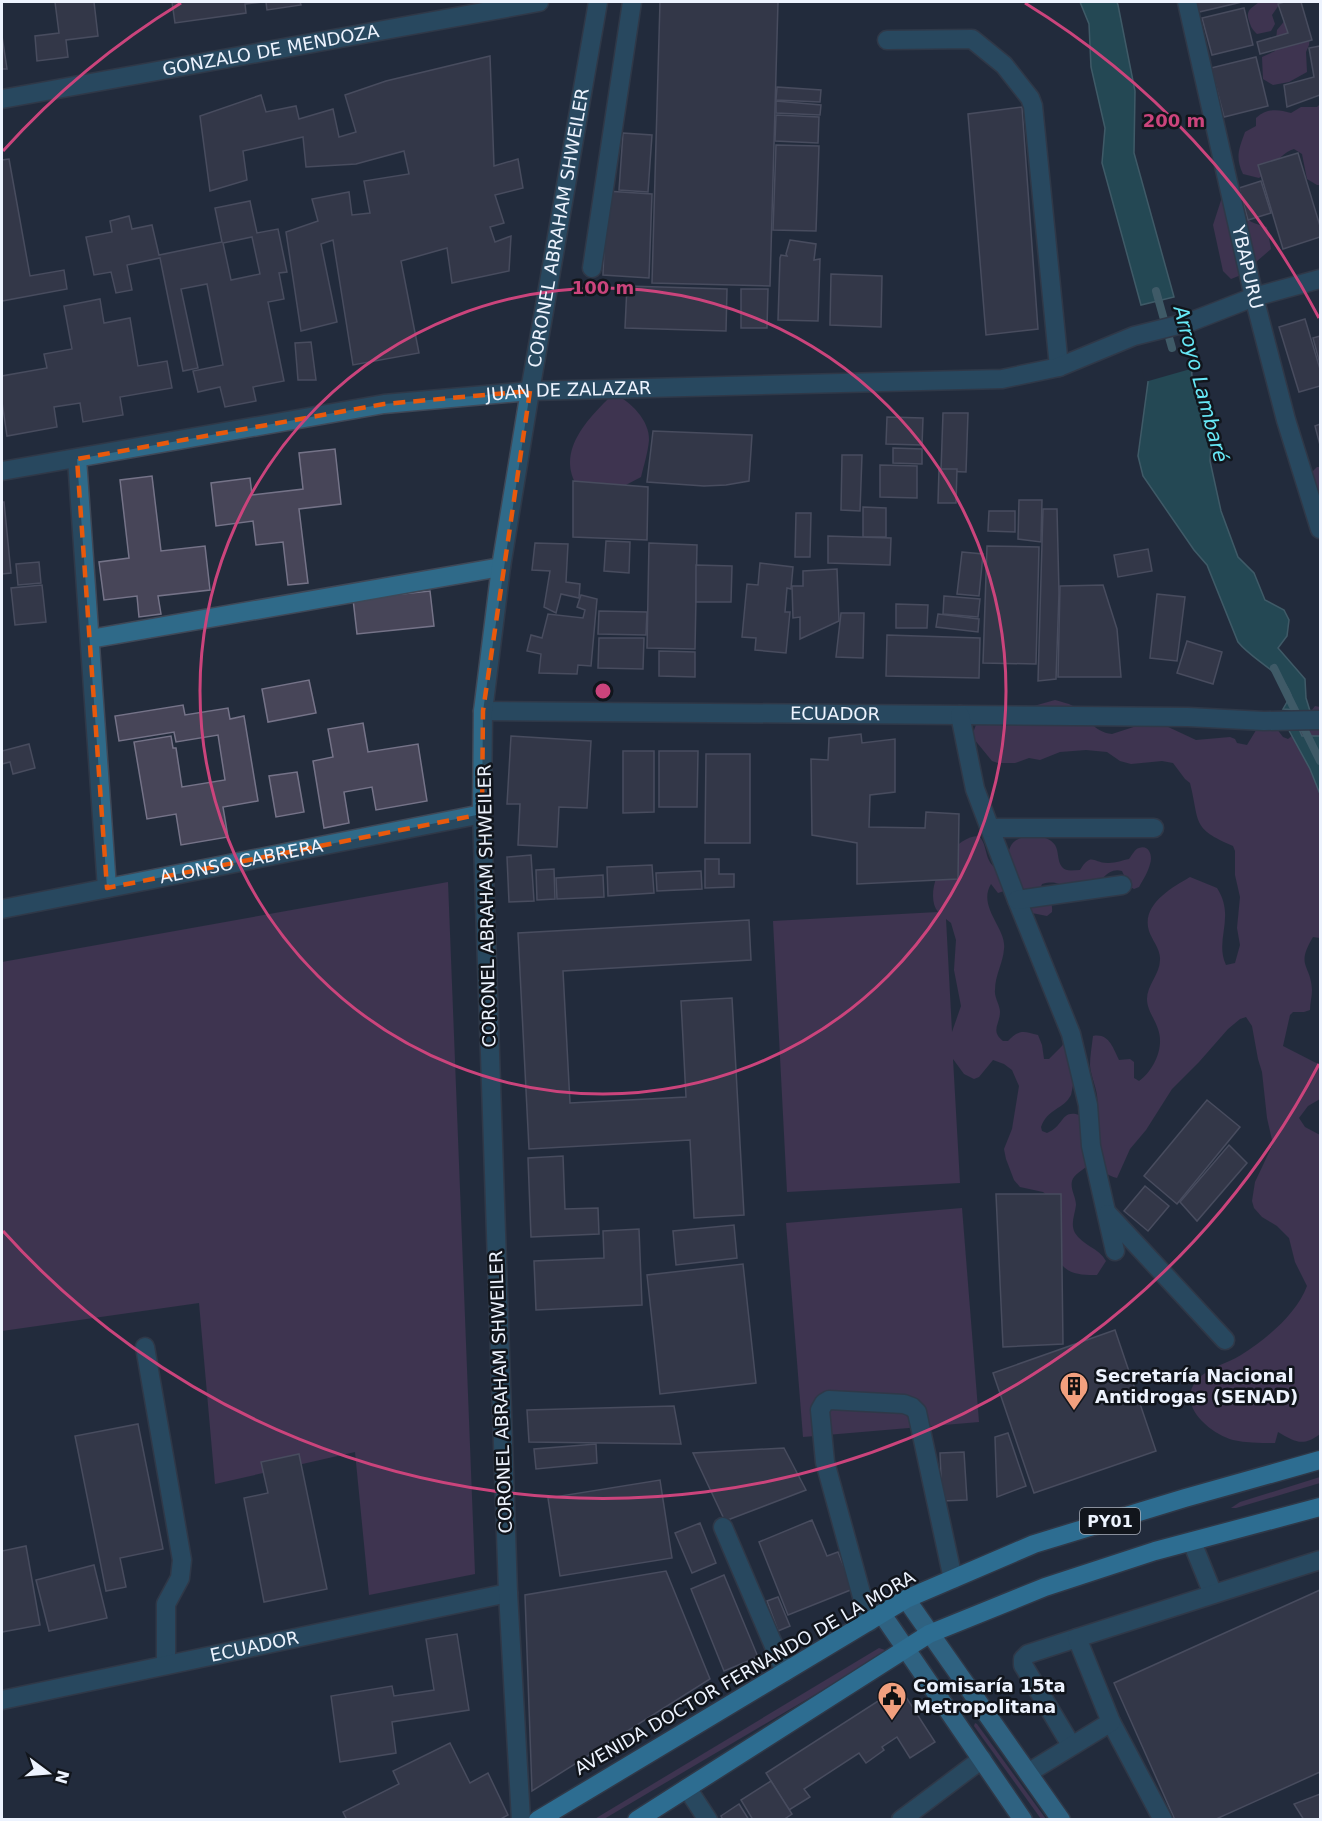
<svg xmlns="http://www.w3.org/2000/svg" width="1322" height="1821" viewBox="0 0 1322 1821" font-family="'DejaVu Sans',sans-serif">
	<rect width="100%" height="100%" fill="#232c3c"/>
	<g fill="#5f3e69" fill-rule="evenodd">
		<path d="M1259,2H1281L1272,15L1275,24L1271,31L1257,34C1252,29 1251,27 1249,21C1245,10 1252,8 1259,2Z"/>
		<path d="M1287,18L1310,35L1309,45L1306,52L1307,72L1289,82L1273,85L1263,79L1262,57L1275,51L1277,30Z"/>
		<path d="M1320,104V185H1317L1307,179L1302,154L1294,149C1280,153 1272,169 1259,178L1243,174C1235,157 1239,149 1245,132L1256,126V118C1267,108 1278,109 1291,113L1301,107H1317Z"/>
		<path d="M1224,191C1238,211 1241,221 1267,227L1271,249L1241,275L1231,279L1223,271L1213,225Z"/>
		<path d="M613,394C630,400 650,421 649,440C648,452 644,465 641,477L622,487L576,484C557,449 589,418 613,394Z"/>
		<path d="M1317,467H1320V490L1314,491L1310,474Z"/>
		<path d="M1055,700C1061,702 1068,703 1073,706C1087,716 1093,732 1112,734L1149,722L1166,726L1196,740L1230,737L1235,739L1237,743L1247,745L1258,727L1273,724L1283,737L1288,739L1293,735L1315,706L1320,707V938L1313,937C1295,967 1311,964 1312,990C1312,996 1310,1003 1310,1010L1304,1012H1293L1290,1015L1283,1046L1320,1065V1099L1308,1106L1299,1118L1305,1127L1320,1135V1434C1303,1447 1295,1442 1278,1432L1275,1443C1261,1443 1247,1443 1233,1440C1211,1434 1175,1405 1197,1380C1209,1367 1226,1364 1241,1355C1266,1339 1296,1315 1307,1286L1295,1262L1289,1238L1277,1226L1262,1217L1254,1208L1252,1201L1255,1182L1273,1144L1267,1118L1262,1072L1258,1059L1252,1026L1246,1017L1240,1019L1228,1029L1199,1062L1172,1089L1146,1130L1130,1149L1117,1178C1107,1176 1100,1168 1089,1165C1084,1169 1073,1175 1072,1181C1070,1189 1076,1197 1076,1205C1075,1214 1070,1224 1075,1233C1082,1245 1099,1248 1106,1261L1097,1275C1083,1275 1067,1275 1059,1261L1051,1198L1043,1192L1020,1187L1014,1180L1006,1159L1004,1149L1012,1129L1019,1086L1012,1070L1004,1064L993,1060L979,1077L974,1079L964,1074L953,1059L960,1183L787,1192L773,921L938,912C921,891 951,835 979,836C988,845 984,861 996,868L1006,862C1008,855 1009,845 1015,841C1024,834 1048,834 1055,845C1059,851 1057,861 1062,867C1066,872 1073,870 1080,870C1092,851 1093,864 1109,863C1116,863 1123,860 1129,859C1132,855 1135,849 1139,848C1149,844 1153,856 1150,864C1148,872 1143,880 1139,887L1134,889L1129,886L1122,871C1108,867 1101,881 1093,891C1085,890 1074,890 1067,887C1057,883 1053,881 1042,884L1040,889C1048,897 1053,901 1052,912L1047,916L1032,913L1007,890L998,893L991,884C977,907 1007,929 1004,949C1003,963 995,975 995,990C994,997 1000,1005 1000,1012C1000,1024 990,1031 1003,1041H1008C1019,1029 1024,1031 1038,1035L1042,1045L1044,1059H1049L1062,1046L1070,1029L1080,1051L1071,1095C1063,1110 1048,1108 1041,1127L1042,1131L1047,1133C1067,1125 1059,1104 1089,1119C1107,1103 1091,1083 1090,1065C1090,1056 1092,1045 1093,1036C1109,1033 1113,1048 1119,1060L1130,1059L1134,1062V1078L1139,1081C1153,1071 1165,1048 1158,1029C1155,1019 1147,1010 1147,999C1147,985 1160,974 1160,960C1161,950 1152,940 1149,931C1141,905 1171,888 1190,877L1217,888C1236,918 1214,939 1226,965L1235,963L1240,945L1237,928L1240,897L1235,875V851L1233,846C1191,828 1200,823 1190,783L1185,779L1173,763L1162,761L1131,764L1120,761L1107,752L1086,750L1060,752L1040,760L1029,758L1015,763H998L992,761L974,739L973,733L977,722ZM946,919L951,923L956,940L954,970L961,1006L952,1032Z"/>
		<path d="M448,882L475,1574L369,1595L355,1452L215,1484L199,1303L2,1331V962Z"/>
		<path d="M962,1208L979,1422L803,1437L786,1223Z"/>
		<path d="M1320,1477V1483L1236,1508H1231L1240,1502Z"/>
		<path d="M879,1648L885,1650L882,1655L604,1819L593,1820Z"/>
		<path d="M975,1723L977,1724L1046,1819H1041L974,1726Z"/>
	</g>
	<g fill="#266a72" stroke="#62939c" stroke-width="1.5">
		<path d="M1080,2H1117L1118,5L1135,91L1134,153L1174,297L1141,305L1102,163L1105,128L1091,67L1089,24Z"/>
		<path d="M1191,352L1192,379L1204,401L1212,429L1210,461L1221,511L1238,557L1254,573L1265,600L1284,610L1289,620L1287,636L1278,648L1305,679L1306,698L1314,724L1305,727L1297,710L1283,709L1291,695C1282,671 1253,661 1238,642L1207,565L1194,550L1143,476L1138,456L1148,382L1145,370Z"/>
		<path d="M1294,717L1302,736H1320V794L1310,769L1286,725Z"/>
	</g>
	<path fill="#232c3c" d="M1186,329L1190,331L1194,352V368L1145,382L1142,370V346Z"/>
	<g fill="none" stroke-linecap="round" stroke-linejoin="round">
		<g stroke="#62939c" stroke-width="8">
			<path d="M1156,291L1172,348"/>
			<path d="M1274,668L1320,761"/>
		</g>
	</g>
	<g fill="#474558" stroke="#757388" stroke-width="1.5" fill-rule="evenodd">
		<path d="M55,2H94L98,36L66,40L68,57L37,61L35,36L59,33Z"/>
		<path d="M172,2H263L245,4L246,13L175,23Z"/>
		<path d="M266,2H300L301,5L267,10Z"/>
		<path d="M660,2H778L770,286L652,283Z"/>
		<path d="M1196,2H1242L1199,12Z"/>
		<path d="M1284,2H1301L1312,40L1260,54L1257,42L1288,33L1278,4Z"/>
		<path d="M1244,8L1253,45L1212,55L1202,18Z"/>
		<path d="M2,36L7,69H2Z"/>
		<path d="M1320,46V95L1287,107L1284,85L1314,77L1309,48Z"/>
		<path d="M490,56L494,166L518,159L523,188L495,195L504,223L490,227L495,242L511,236L509,271L452,283L447,248L401,261L419,353L353,365L333,240L321,244L337,322L301,331L286,232L318,221L312,199L349,192L352,215L370,213L364,181L409,174L404,151L356,164L306,167L303,137L243,151L247,180L210,191L200,116L261,95L266,112L296,106L299,119L333,109L339,137L356,132L345,95L386,81Z"/>
		<path d="M1256,57L1268,106L1224,117L1211,68Z"/>
		<path d="M777,87L821,90L820,102L776,100Z"/>
		<path d="M776,101L821,105L820,115L776,113Z"/>
		<path d="M1022,107L1038,329L986,335L968,114Z"/>
		<path d="M776,115L819,117L818,143L775,141Z"/>
		<path d="M623,133L652,135L648,192L619,190Z"/>
		<path d="M776,145L819,146L816,231L773,230Z"/>
		<path d="M1298,153L1320,226V237L1283,249L1258,165Z"/>
		<path d="M9,159L30,276L64,270L67,289L2,301V160Z"/>
		<path d="M1261,181L1271,213L1248,220L1239,188Z"/>
		<path d="M606,191L652,194L649,278L603,275Z"/>
		<path d="M250,201L257,233L278,229L287,272L279,273L284,299L268,302L284,381L253,387L256,401L225,407L220,387L198,392L193,371L223,365L207,284L181,289L198,368L183,371L160,258L127,265L132,290L116,293L111,272L94,275L86,237L112,232L110,221L129,216L132,229L152,225L159,255L222,242L215,208ZM252,237L260,274L231,280L223,243Z"/>
		<path d="M790,240L816,244L814,260L820,259L818,321L778,320L780,258L781,255L787,256L786,254Z"/>
		<path d="M831,274L882,276L881,327L830,325Z"/>
		<path d="M627,286L727,289L726,331L625,328Z"/>
		<path d="M741,289H768L767,328H741Z"/>
		<path d="M100,299L104,323L130,318L138,366L167,361L172,388L120,397L123,415L83,422L80,403L54,407L57,427L7,436L2,402V376L47,368L44,354L72,349L64,306Z"/>
		<path d="M1305,319L1320,369V386L1299,392L1279,327Z"/>
		<path d="M1320,336V364L1313,338Z"/>
		<path d="M311,342L316,380H298L295,343Z"/>
		<path d="M943,413H968L966,472L941,471Z"/>
		<path d="M887,417L923,418L922,445L886,444Z"/>
		<path d="M1320,424V445L1315,426Z"/>
		<path d="M653,431L752,435L749,481L726,485L704,486L647,482Z"/>
		<path d="M893,448L922,449V464L893,463Z"/>
		<path d="M335,449L341,504L299,509L308,583L288,585L283,542L256,545L253,521L216,526L211,483L250,478L252,495L303,489L299,453Z"/>
		<path d="M842,455H862L860,511L841,510Z"/>
		<path d="M880,465L917,466V498L880,497Z"/>
		<path d="M939,469H957L956,503H938Z"/>
		<path d="M152,476L161,551L205,546L210,590L158,596L161,614L139,617L137,596L104,600L99,562L129,558L120,480Z"/>
		<path d="M573,481L648,487L647,540L573,537Z"/>
		<path d="M1019,500H1042L1041,542L1018,539Z"/>
		<path d="M2,502H4L11,573L2,574Z"/>
		<path d="M863,507L886,508V537H863Z"/>
		<path d="M1043,509H1057L1059,593L1056,679L1038,681Z"/>
		<path d="M989,511H1015V532L988,531Z"/>
		<path d="M796,513H811L810,557H795Z"/>
		<path d="M828,536L891,538L890,565L828,563Z"/>
		<path d="M606,541L630,542L629,573L604,571Z"/>
		<path d="M535,543L568,544L566,582L580,584L579,598L561,594L556,613L544,607L550,571L532,570Z"/>
		<path d="M649,543L697,545L695,649L647,648Z"/>
		<path d="M987,546L1039,547L1036,664L983,663Z"/>
		<path d="M1148,549L1152,571L1118,577L1114,555Z"/>
		<path d="M962,552L983,554L979,596L957,594Z"/>
		<path d="M39,562L41,583L18,585L16,564Z"/>
		<path d="M760,563L793,567L791,589L787,588L785,612H790L786,653L755,650L756,638L742,637L747,584L758,585Z"/>
		<path d="M696,565L732,566L731,602H696Z"/>
		<path d="M837,569L839,621L800,639V617L793,618L792,586H803V571Z"/>
		<path d="M42,585L46,622L15,625L11,588Z"/>
		<path d="M1103,585L1117,629L1121,677H1058L1060,586Z"/>
		<path d="M430,591L434,626L357,634L353,599Z"/>
		<path d="M1157,594L1185,597L1177,661L1150,658Z"/>
		<path d="M581,595L597,599L591,666L578,665L577,674L539,673L541,654L527,651L531,635L542,638L548,614L583,618L585,610L577,607Z"/>
		<path d="M944,596L980,599L978,617L943,614Z"/>
		<path d="M896,604L928,605L927,628H896Z"/>
		<path d="M599,611L647,612L646,635L598,634Z"/>
		<path d="M841,613H864L863,658L836,657Z"/>
		<path d="M938,614L979,619L978,632L936,627Z"/>
		<path d="M887,635L980,638L979,678L886,676Z"/>
		<path d="M599,638H644L643,669L598,668Z"/>
		<path d="M1187,641L1222,652L1213,684L1177,673Z"/>
		<path d="M659,651L695,652V677L659,676Z"/>
		<path d="M309,680L316,713L268,722L262,689Z"/>
		<path d="M183,705L185,715L228,708L230,719L244,716L258,801L223,807L228,837L181,845L176,814L147,819L134,742L171,736L173,748H176L182,787L225,780L218,735L176,742L174,732L119,741L115,716Z"/>
		<path d="M363,723L368,752L418,744L427,801L376,810L372,787L344,792L349,823L324,828L313,761L333,757L328,729Z"/>
		<path d="M861,734L862,743L895,739V792L870,795L869,827L925,828L926,812L959,814L958,879L857,884V843L812,835L811,759L828,760L829,738Z"/>
		<path d="M511,736L591,741L587,808L559,807L557,847L518,845L520,804H507Z"/>
		<path d="M29,744L35,768L13,774L10,762L2,764V751Z"/>
		<path d="M623,751H654V812L623,813Z"/>
		<path d="M659,751H698L697,807H659Z"/>
		<path d="M706,754H750V843H705Z"/>
		<path d="M297,772L304,812L276,817L269,776Z"/>
		<path d="M531,855L534,901L509,902L507,857Z"/>
		<path d="M705,859H719V874H734V887L705,888Z"/>
		<path d="M652,865L654,893L608,896L607,867Z"/>
		<path d="M554,869L555,899L537,900L536,870Z"/>
		<path d="M701,871L702,889L657,891L656,873Z"/>
		<path d="M603,875L604,897L557,899L556,878Z"/>
		<path d="M749,920L751,960L563,971L570,1103L686,1097L681,1001L732,998L744,1215L694,1218L690,1140L529,1149L518,933Z"/>
		<path d="M1207,1100L1240,1127L1177,1204L1144,1176Z"/>
		<path d="M1229,1145L1247,1163L1197,1221L1180,1202Z"/>
		<path d="M563,1156L565,1209L598,1208L599,1234L531,1237L528,1158Z"/>
		<path d="M1145,1186L1169,1206L1148,1231L1124,1211Z"/>
		<path d="M996,1194H1061L1063,1344L1003,1347Z"/>
		<path d="M734,1225L737,1258L676,1265L673,1231Z"/>
		<path d="M639,1229L642,1305L536,1310L534,1261L604,1258L603,1231Z"/>
		<path d="M743,1264L756,1383L660,1394L647,1275Z"/>
		<path d="M1115,1330L1156,1451L1034,1493L993,1373Z"/>
		<path d="M674,1406L681,1444L529,1442L527,1410Z"/>
		<path d="M138,1424L163,1549L120,1558L126,1587L106,1591L75,1436Z"/>
		<path d="M1008,1433L1026,1486L997,1497L995,1437Z"/>
		<path d="M596,1444L597,1463L536,1469L534,1449Z"/>
		<path d="M784,1448L806,1490L725,1521L693,1453Z"/>
		<path d="M964,1452L967,1500L942,1501L940,1453Z"/>
		<path d="M299,1454L327,1589L264,1602L244,1498L268,1493L261,1462Z"/>
		<path d="M660,1480L672,1558L560,1576L548,1498Z"/>
		<path d="M812,1520L827,1556L838,1552L853,1589L788,1615L759,1542Z"/>
		<path d="M700,1523L716,1563L692,1573L675,1533Z"/>
		<path d="M26,1546L40,1625L2,1632V1551Z"/>
		<path d="M94,1565L107,1618L49,1631L36,1580Z"/>
		<path d="M666,1571L710,1679L532,1791L525,1595Z"/>
		<path d="M724,1575L758,1657L724,1671L691,1589Z"/>
		<path d="M1320,1590V1772L1214,1820H1175L1114,1683Z"/>
		<path d="M778,1597L790,1626L778,1631L767,1601Z"/>
		<path d="M457,1634L469,1710L392,1722L396,1753L340,1762L331,1696L392,1686L394,1696L434,1690L426,1639Z"/>
		<path d="M889,1694L896,1704L906,1697L935,1742L910,1758L897,1737L882,1747L884,1750L866,1763L859,1753L804,1789L810,1797L789,1810L766,1773Z"/>
		<path d="M450,1743L470,1783L488,1773L508,1815L499,1820H347L343,1812L399,1784L393,1771Z"/>
		<path d="M771,1781L792,1814L783,1820H753L741,1800Z"/>
		<path d="M1320,1794V1820H1304L1294,1804Z"/>
		<path d="M739,1804L749,1820H723L721,1816Z"/>
	</g>
	<g fill="none" stroke-linecap="round" stroke-linejoin="round">
		<g stroke="#3f4857" stroke-width="21">
			<g id="minor">
				<path id="s1" d="M1187,2L1254,297L1286,420L1320,529"/>
				<path d="M887,40L972,39L1004,65L1030,98L1033,106L1059,367"/>
				<path id="s2" d="M2,99L539,2"/>
				<path d="M592,268L632,2"/>
				<path d="M77,459L107,888"/>
				<path id="s3" d="M2,471L384,404L530,391L1002,379L1059,367L1134,336L1190,322L1254,297L1320,279"/>
				<path d="M90,639L501,567"/>
				<path id="s4" d="M483,711L1188,717L1264,721L1320,720"/>
				<path d="M960,715L975,789L1017,900L1071,1034L1088,1105L1091,1146L1115,1251"/>
				<path d="M990,828H1154"/>
				<path d="M1017,900L1122,885"/>
				<path id="s5" d="M2,909L482,814"/>
				<path d="M1108,1214L1225,1340"/>
				<path d="M145,1347L182,1560L180,1578L166,1604V1665"/>
				<path d="M723,1527L785,1672"/>
				<path d="M1192,1542L1213,1594"/>
				<path d="M869,1622L825,1462L820,1410L824,1403L829,1400L904,1404L912,1407L917,1412L953,1579"/>
				<path id="s6" d="M2,1700L508,1593"/>
				<path d="M1111,1722L1163,1820"/>
				<path d="M1071,1745L1023,1665V1659L1028,1654L1077,1638"/>
				<path d="M1028,1773L1111,1722L1077,1638L1320,1560"/>
				<path d="M687,1788L708,1820"/>
				<path id="s7" d="M521,1820L508,1593L482,814L483,711L501,567L530,391L598,2"/>
				<path d="M901,1820L982,1759"/>
			</g>
		</g>
		<g stroke="#3f4857" stroke-width="21">
			<g id="major">
				<path d="M906,1599L1061,1820"/>
				<path d="M882,1614L1023,1820"/>
			</g>
		</g>
		<g stroke="#3f4857" stroke-width="21">
			<g id="highway">
				<path d="M538,1820L906,1599L1034,1544L1185,1498L1320,1460"/>
				<path d="M637,1820L929,1634L1045,1587L1155,1551L1320,1507"/>
			</g>
		</g>
		<use href="#minor" stroke="#2f6a89" stroke-width="18"/>
		<use href="#major" stroke="#3ea4d6" stroke-width="18"/>
		<use href="#highway" stroke="#3abcf8" stroke-width="18"/>
	</g>
	<path d="M0 0H1322V1821H0ZM530,391L483,711L482,814L107,888L77,459L384,404Z" fill="#232c3c" fill-opacity=".55" fill-rule="evenodd"/>
	<path fill="none" stroke="#e8590c" stroke-width="4.5" stroke-dasharray="12 8" stroke-linejoin="round" d="M530,391L483,711L482,814L107,888L77,459L384,404Z"/>
	<g fill="none" stroke="#cb447c" stroke-width="3">
		<circle cx="603" cy="691" r="403"/>
		<path d="M1319 1064A807 807 0 0 1 3 1231M3 151A807 807 0 0 1 181 3M1025 3A807 807 0 0 1 1319 318"/>
	</g>
	<defs>
		<g id="building-pin" transform="scale(1.5)"><path d="M0 17L-7.5 6A9.5 9.5 0 1 1 7.5 6Z" fill="#f2a07e" stroke="#11151c"/><path d="M-4-6H4V6H1V3H-1V6H-4ZM-2.5-4.3h1.7v1.8h-1.7ZM.8-4.3h1.7v1.8H.8ZM-2.5-1h1.7V.8h-1.7ZM.8-1h1.7V.8H.8Z" fill="#111"/></g>
		<g id="civic-pin" transform="scale(1.5)"><path d="M0 17L-7.5 6A9.5 9.5 0 1 1 7.5 6Z" fill="#f2a07e" stroke="#11151c"/><path d="M-.6-6.5H3V-4.5H.6V-3L4-1V1h2V6H-6V1h2V-1L-.6-3ZM-1.2 2.5V6h2.4V2.5Z" fill="#111"/></g>
	</defs>
	<g fill-rule="evenodd">
		<use href="#building-pin" x="1074" y="1386"/>
		<use href="#civic-pin" x="892" y="1696"/>
	</g>
	<g text-anchor="middle" stroke-width="5" stroke-linejoin="round" paint-order="stroke">
		<rect fill="#11151c" stroke="#abb0ba" stroke-width="1.5" x="1080" y="1508" width="60" height="26" rx="4.5"/>
		<g font-size="16" font-weight="bold" fill="#edf3fe">
			<text x="1110" y="1527">PY01</text>
		</g>
		<g font-size="18" fill="#edf3fe" stroke="#11151c">
			<text dy="6" stroke="none"><textPath href="#s2" startOffset="273">GONZALO DE MENDOZA</textPath></text>
			<text dy="6" stroke="none"><textPath href="#s7" startOffset="1599">CORONEL ABRAHAM SHWEILER</textPath></text>
			<text dy="6" stroke="none"><textPath href="#s1" startOffset="272">YBAPURU</textPath></text>
			<text dy="6" stroke="none"><textPath href="#s3" startOffset="573">JUAN DE ZALAZAR</textPath></text>
			<text dy="6" stroke="none"><textPath href="#s4" startOffset="352">ECUADOR</textPath></text>
			<text dy="6" stroke="none"><textPath href="#s5" startOffset="244">ALONSO CABRERA</textPath></text>
			<text transform="translate(487 906) rotate(-91)" y="6">CORONEL ABRAHAM SHWEILER</text>
			<text transform="translate(501 1392) rotate(-92)" y="6">CORONEL ABRAHAM SHWEILER</text>
			<text dy="6" stroke="none"><textPath href="#s6" startOffset="258">ECUADOR</textPath></text>
			<text transform="translate(745 1673) rotate(-30)" y="6">AVENIDA DOCTOR FERNANDO DE LA MORA</text>
		</g>
		<g font-size="18" font-weight="bold" fill="#edf3fe" stroke="#11151c" text-anchor="start">
			<text x="1095" y="1382">Secretaría Nacional<tspan x="1095" dy="21">Antidrogas (SENAD)</tspan></text>
			<text x="913" y="1692">Comisaría 15ta<tspan x="913" dy="21">Metropolitana</tspan></text>
		</g>
		<g font-size="20" font-style="italic" fill="#67e9f7" stroke="#11151c">
			<text transform="translate(1201 384) rotate(75)" y="7">Arroyo Lambaré</text>
		</g>
	</g>
	<circle cx="603" cy="691" r="9" fill="#cb447c" stroke="#11151c" stroke-width="3"/>
	<g font-size="18" text-anchor="middle" font-weight="bold" fill="#cb447c" stroke="#11151c" stroke-width="5" stroke-linejoin="round" paint-order="stroke">
		<text x="1174" y="127">200 m</text>
		<text x="603" y="294">100 m</text>
	</g>
	<rect width="1322" height="1821" fill="none" stroke="#edf3fe" stroke-width="6"/>
	<g transform="translate(48 1773) rotate(106)" stroke="#11151c" stroke-width="4.5" paint-order="stroke">
	<path d="M0-4.5L10 22L0 15L-10 22Z" fill="#edf3fe"/>
	<text y="-9" font-size="16" font-weight="bold" text-anchor="middle" fill="#edf3fe">N</text>
	</g>
</svg>
